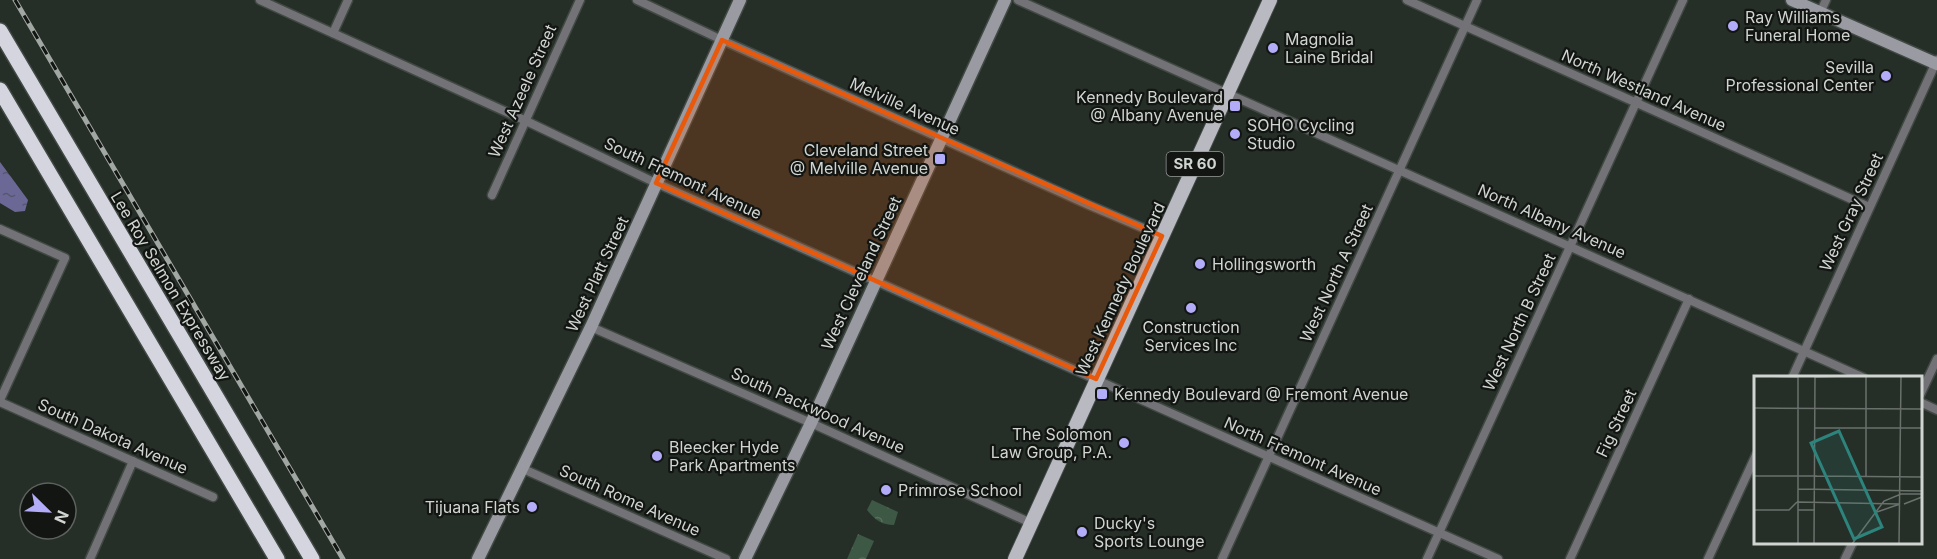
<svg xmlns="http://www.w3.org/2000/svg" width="1937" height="559" viewBox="0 0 1937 559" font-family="Inter,sans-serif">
	<defs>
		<pattern id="park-crowns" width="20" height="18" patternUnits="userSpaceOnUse" patternTransform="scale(1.5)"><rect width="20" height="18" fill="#3d5844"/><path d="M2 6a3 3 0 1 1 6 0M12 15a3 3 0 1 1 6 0" fill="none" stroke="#586f5e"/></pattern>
		<pattern id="water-ripples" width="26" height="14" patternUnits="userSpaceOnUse" patternTransform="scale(1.5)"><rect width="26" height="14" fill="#6b6896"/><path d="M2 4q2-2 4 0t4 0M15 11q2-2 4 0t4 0" fill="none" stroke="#57566f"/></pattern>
	</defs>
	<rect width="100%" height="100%" fill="#262e28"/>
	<g fill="url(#park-crowns)">
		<path d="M872,500L898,512L894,525C882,525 875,520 867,510Z"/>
		<path d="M858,534L874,541L866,559H847Z"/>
	</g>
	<path fill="url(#water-ripples)" d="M0,162L28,200L25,211L15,212L0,203Z"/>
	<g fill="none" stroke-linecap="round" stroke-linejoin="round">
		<g stroke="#414943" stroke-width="11">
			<g id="minor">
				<path d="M260,0L524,120L656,183L1498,559"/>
				<path d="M637,0L722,40L1089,205L1162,236"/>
				<path d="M1018,0L1864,378"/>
				<path d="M1407,0L1869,207"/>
				<path d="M1820,13L1826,0"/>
				<path d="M333,33L348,0"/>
				<path d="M492,195L580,0"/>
				<path d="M0,229L65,258L0,400"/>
				<path d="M591,327L811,423L1031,523"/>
				<path d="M1792,378L1937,60"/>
				<path d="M1920,395L1937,359"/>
				<path d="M0,402L213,497"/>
				<path d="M1920,402L1937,410"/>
				<path d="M521,468L726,559"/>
				<path d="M90,559L133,461"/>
				<path d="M1222,559L1477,0"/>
				<path d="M1427,559L1683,0"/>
				<path d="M1570,559L1689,299"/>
				<path d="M1708,559L1756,455"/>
				<path d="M1845,559L1853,542"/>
			</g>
		</g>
		<g stroke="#414943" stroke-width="15">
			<g id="secondary">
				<path d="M1792,0L1937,64"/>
				<path d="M478,559L591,327L740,0"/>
				<path d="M745,559L811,423L1005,0"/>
			</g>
		</g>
		<g stroke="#414943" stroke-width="16">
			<path id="primary" d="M1015,559L1270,0"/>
		</g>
		<g stroke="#414943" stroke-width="18">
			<g id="motorway">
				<path d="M0,31L312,559"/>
				<path d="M0,90L277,559"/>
			</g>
		</g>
		<use href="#minor" stroke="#727277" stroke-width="8"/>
		<use href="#secondary" stroke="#9a9aa2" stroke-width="12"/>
		<use href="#primary" stroke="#b9b9c2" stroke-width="14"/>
		<use href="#motorway" stroke="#d5d5e0" stroke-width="15"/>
		<g stroke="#a1a7a2" stroke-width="5">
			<path id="rail" d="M15,0L343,559"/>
		</g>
		<use href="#rail" stroke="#121512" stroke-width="3" stroke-dasharray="9" stroke-linecap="butt"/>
	</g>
	<path fill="#e8590c" fill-opacity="0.2" stroke="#e8590c" stroke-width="4.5" stroke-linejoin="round" d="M722,40L1162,236L1096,379L656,183Z"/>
	<g fill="#b3adf9" stroke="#121512" stroke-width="2">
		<circle cx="1733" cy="26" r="6"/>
		<circle cx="1273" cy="48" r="6"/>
		<circle cx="1886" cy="76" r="6"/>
		<rect x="1229" y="100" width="12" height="12" rx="3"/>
		<circle cx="1235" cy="134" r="6"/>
		<rect x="934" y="153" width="12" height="12" rx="3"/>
		<circle cx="1200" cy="264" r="6"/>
		<circle cx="1191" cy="308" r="6"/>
		<rect x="1096" y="388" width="12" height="12" rx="3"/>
		<circle cx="1124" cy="443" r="6"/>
		<circle cx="657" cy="456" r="6"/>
		<circle cx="886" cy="490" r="6"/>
		<circle cx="532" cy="507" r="6"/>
		<circle cx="1082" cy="532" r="6"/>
	</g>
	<g text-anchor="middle" stroke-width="4.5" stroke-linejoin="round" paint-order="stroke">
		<rect fill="#121512" stroke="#979b98" stroke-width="1.5" x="1166.5" y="152" width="57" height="24" rx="4.5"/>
		<g font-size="15" font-weight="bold" fill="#d0d5d1">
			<text x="1195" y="169">SR 60</text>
		</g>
		<g font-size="16" fill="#d0d5d1" stroke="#121512" text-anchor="start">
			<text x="1745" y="23">Ray Williams<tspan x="1745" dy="18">Funeral Home</tspan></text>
			<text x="1285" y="45">Magnolia<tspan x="1285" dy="18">Laine Bridal</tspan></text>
			<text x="1874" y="73" text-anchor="end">Sevilla<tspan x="1874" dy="18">Professional Center</tspan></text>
			<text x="1223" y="103" text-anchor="end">Kennedy Boulevard<tspan x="1223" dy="18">@ Albany Avenue</tspan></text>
			<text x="1247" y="131">SOHO Cycling<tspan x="1247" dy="18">Studio</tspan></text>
			<text x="928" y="156" text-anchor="end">Cleveland Street<tspan x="928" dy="18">@ Melville Avenue</tspan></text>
			<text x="1212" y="270">Hollingsworth</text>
			<text x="1191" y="333" text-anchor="middle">Construction<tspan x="1191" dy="18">Services Inc</tspan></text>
			<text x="1114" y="400">Kennedy Boulevard @ Fremont Avenue</text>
			<text x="1112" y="440" text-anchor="end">The Solomon<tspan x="1112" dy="18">Law Group, P.A.</tspan></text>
			<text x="669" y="453">Bleecker Hyde<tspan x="669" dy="18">Park Apartments</tspan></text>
			<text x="898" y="496">Primrose School</text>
			<text x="520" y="513" text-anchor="end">Tijuana Flats</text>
			<text x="1094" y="529">Ducky's<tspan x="1094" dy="18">Sports Lounge</tspan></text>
		</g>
		<g font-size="16" fill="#d0d5d1" stroke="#121512">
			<text transform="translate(1644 90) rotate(24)" y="6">North Westland Avenue</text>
			<text transform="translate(522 91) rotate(-66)" y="6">West Azeele Street</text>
			<text transform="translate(905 106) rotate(24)" y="6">Melville Avenue</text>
			<text transform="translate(683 178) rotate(25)" y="6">South Fremont Avenue</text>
			<text transform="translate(1851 212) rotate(-65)" y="6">West Gray Street</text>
			<text transform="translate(1552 221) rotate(24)" y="6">North Albany Avenue</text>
			<text transform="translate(861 273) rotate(-65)" y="6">West Cleveland Street</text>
			<text transform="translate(1336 273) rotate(-65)" y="6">West North A Street</text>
			<text transform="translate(597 274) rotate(-65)" y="6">West Platt Street</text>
			<text transform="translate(171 286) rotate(59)" y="6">Lee Roy Selmon Expressway</text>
			<text transform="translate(1120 289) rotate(-65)" y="6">West Kennedy Boulevard</text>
			<text transform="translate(1519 322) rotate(-65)" y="6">West North B Street</text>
			<text transform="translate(818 410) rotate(24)" y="6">South Packwood Avenue</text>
			<text transform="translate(1616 423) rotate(-65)" y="6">Fig Street</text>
			<text transform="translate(113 436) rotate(24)" y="6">South Dakota Avenue</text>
			<text transform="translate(1303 456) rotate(24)" y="6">North Fremont Avenue</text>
			<text transform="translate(630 500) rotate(24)" y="6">South Rome Avenue</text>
		</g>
	</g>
	<g transform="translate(1754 376)">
		<rect width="168" height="168" fill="#262e28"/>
		<path fill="none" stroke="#6a716c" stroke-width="1.5" d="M8,0L44,1M44,0V134H61M61,1L92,0M0,32L168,33M61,52H168M0,100H63M61,100L168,101M112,100V0M44,113L168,115M43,126L146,128M150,128L168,121M0,134H35L43,126M44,134V168M123,136L146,128M60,168L61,0M98,168L130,125L147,118H168M145,168L147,0"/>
		<path fill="#2c847d" fill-opacity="0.15" stroke="#2c847d" stroke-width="3" d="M85,55L128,151L100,163L57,67Z"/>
		<rect width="168" height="168" fill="none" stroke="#d0d5d1" stroke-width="3"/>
	</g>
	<g transform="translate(48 511) rotate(114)"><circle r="28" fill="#121512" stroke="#5e625e" stroke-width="1.5"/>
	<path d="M0-4.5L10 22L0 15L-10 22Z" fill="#b3adf9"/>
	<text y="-9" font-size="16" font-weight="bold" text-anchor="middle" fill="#d0d5d1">N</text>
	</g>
</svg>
